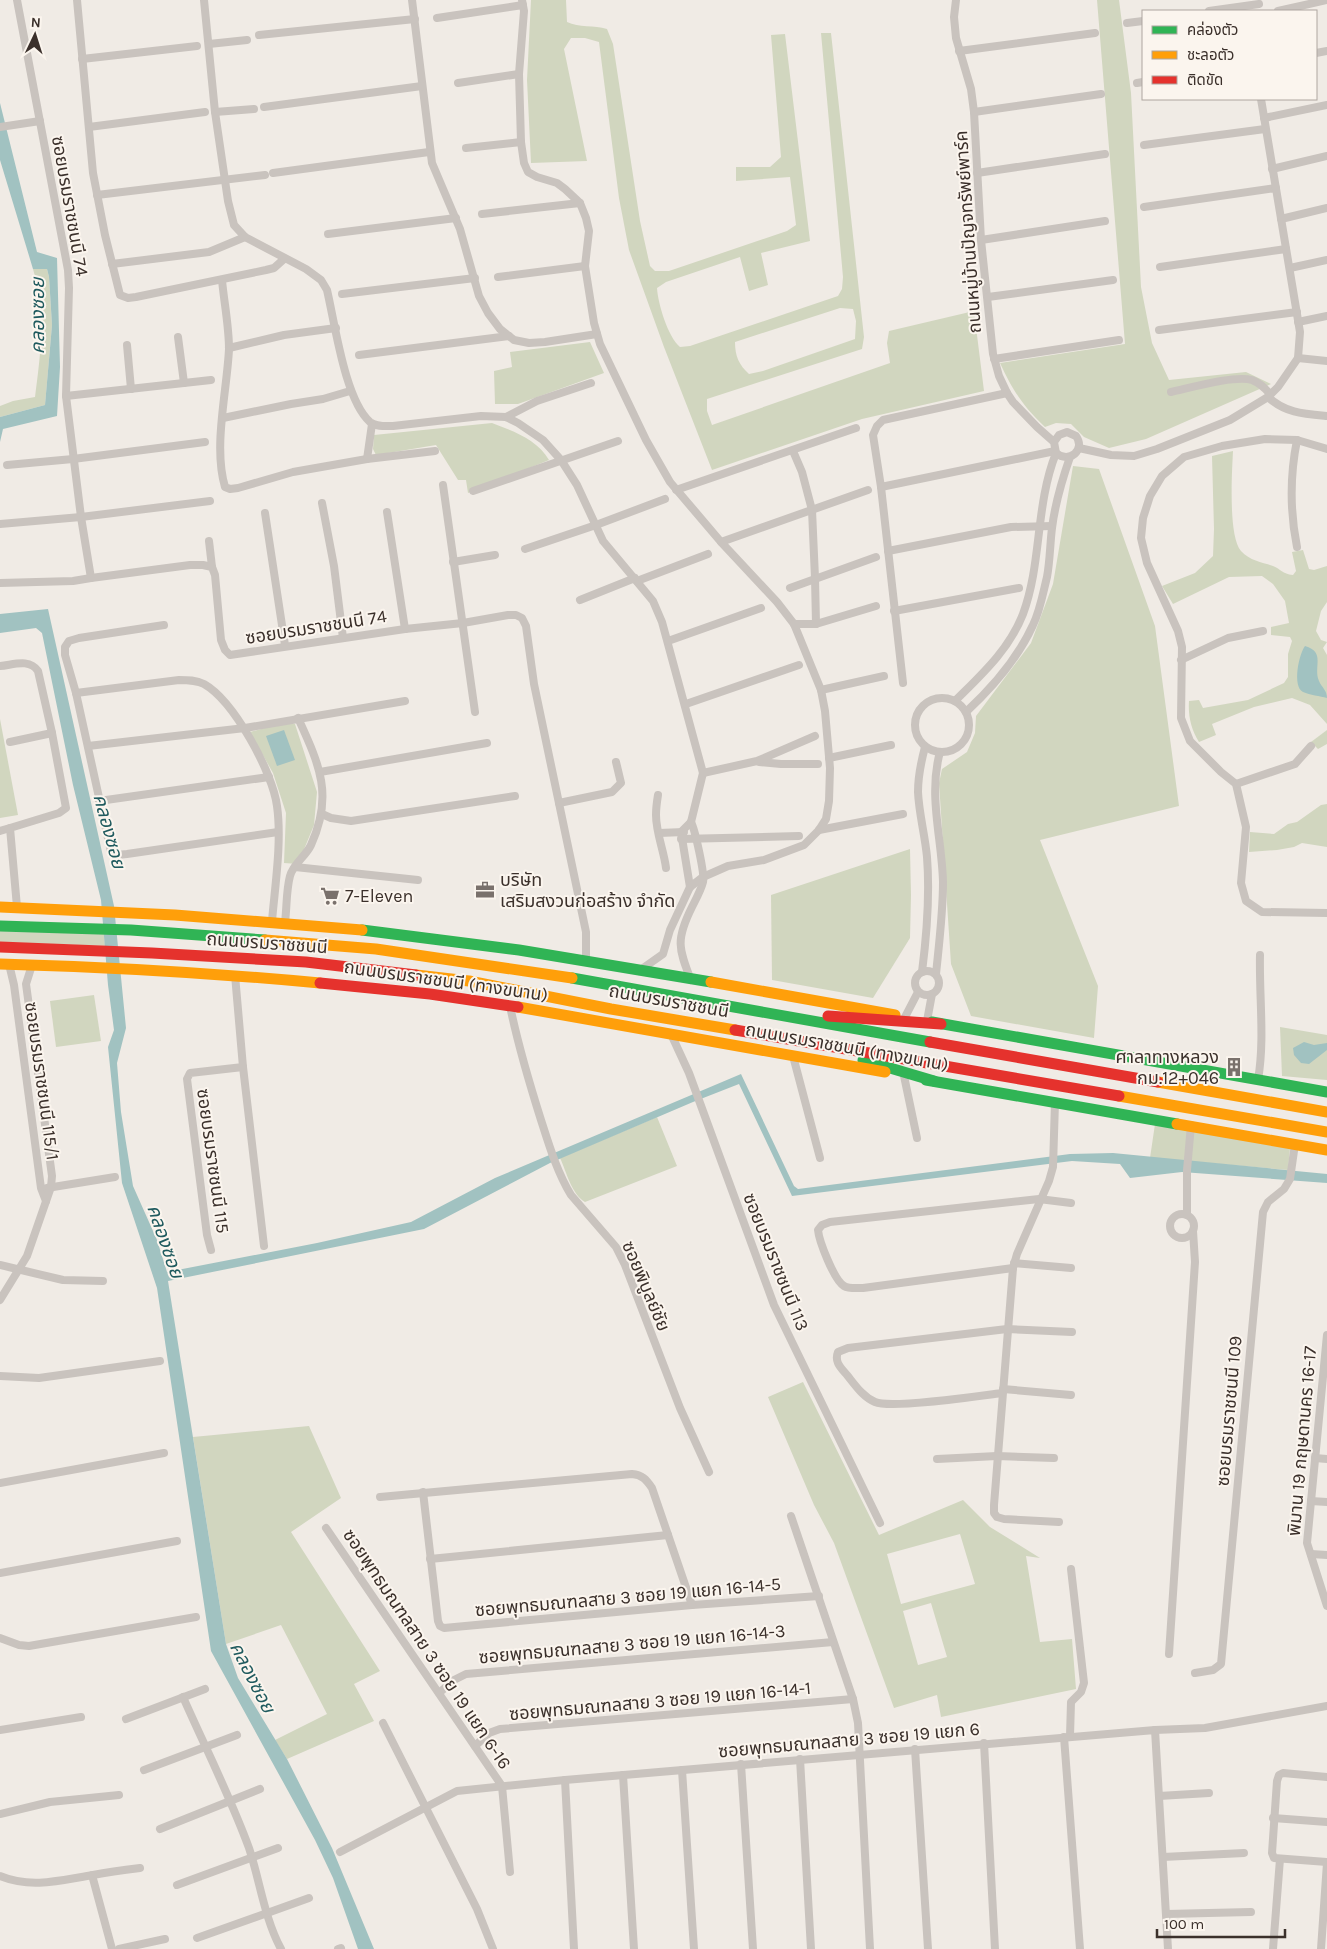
<svg xmlns="http://www.w3.org/2000/svg" width="1327" height="1949" viewBox="0 0 1327 1949" font-family="Karla,'Noto Sans Thai',sans-serif">
	<rect width="100%" height="100%" fill="#f0ebe5"/>
	<g fill="#d1d6bf" fill-rule="evenodd">
		<path d="M531,0H566L567,22C579,28 594,25 607,29L613,44L640,221L650,266L655,271H669L787,231L796,225L790,177L736,181V167H770L781,157L771,35L785,34L810,241L761,253L768,285L749,291L740,257L666,282L657,288C658,304 668,337 680,347L690,346L838,296L842,289L843,277L821,33H831L864,337L862,349L707,399V411L712,425L890,363L887,343L889,331L974,311L984,391L862,419L712,470L664,347L629,250L619,198L599,42L585,38H571L564,49L587,161L531,163L527,80ZM840,308L853,309L856,321L855,339L763,371L749,374C739,365 735,356 735,342Z"/>
		<path d="M1097,0H1119L1131,93L1141,287L1152,343L1169,380L1246,372L1271,384L1146,439L1109,448L1084,437L1071,424L1056,423L1045,427C1023,406 1013,391 1000,363L1125,344Z"/>
		<path d="M33,269H47L49,277L52,325L45,405L0,417V406L13,401L35,397C41,352 46,313 33,269Z"/>
		<path d="M590,342L604,373L518,404H495L494,371L512,367L510,352Z"/>
		<path d="M492,423C513,431 537,439 549,460L468,493L466,480H458L436,445L376,455L373,449L374,435Z"/>
		<path d="M1233,451C1232,472 1228,536 1241,551C1250,561 1262,562 1273,566C1281,569 1282,574 1293,575L1296,571L1292,552L1303,550L1309,569L1314,570L1327,566V602L1321,611L1316,631L1321,640L1327,642L1323,648L1327,655V724L1310,705L1292,698L1254,707L1212,724L1216,735L1199,742C1191,729 1188,716 1189,701L1199,700L1203,708L1248,700L1284,683L1288,677V654L1292,641L1290,637L1271,635V627L1289,623L1285,601L1273,584L1262,576L1229,577L1173,604L1162,586L1195,573L1213,556L1214,529L1212,456Z"/>
		<path d="M1073,466L1099,469L1155,626L1179,806L1040,840L1098,986L1094,1038L971,1016L951,964L939,783L942,769L967,752L975,733L976,716L1031,643L1053,584Z"/>
		<path d="M0,719L18,815L0,818Z"/>
		<path d="M282,723L295,724L317,792L314,825L298,864L284,863L286,813L273,773L250,732Z"/>
		<path d="M1327,730V744L1318,749L1311,742Z"/>
		<path d="M1327,804V847L1302,843L1294,847L1277,850L1249,852L1250,832L1274,834L1288,824L1297,822L1321,805Z"/>
		<path d="M910,849L911,895L910,938L873,998L772,980L771,895Z"/>
		<path d="M0,931L104,933L105,946L0,942Z"/>
		<path d="M94,995L101,1041L56,1047L50,1001Z"/>
		<path d="M1280,1027L1327,1035V1080L1282,1076Z"/>
		<path d="M657,1117L677,1166L585,1202C571,1193 567,1173 560,1158Z"/>
		<path d="M1155,1124L1290,1148L1288,1170L1150,1158Z"/>
		<path d="M803,1382L879,1535L963,1500L990,1527L1040,1558L1026,1556L1040,1642L1072,1639L1076,1689L941,1717L937,1695L894,1708L834,1543L814,1505L768,1397ZM960,1534L975,1584L901,1604L887,1554ZM931,1603L947,1657L918,1665L903,1611Z"/>
		<path d="M309,1426L341,1498L291,1532L380,1671L354,1684L374,1721L287,1759L275,1740L327,1714L281,1625L226,1644L193,1437Z"/>
	</g>
	<g fill="#a1c2c1">
		<path d="M0,103L37,252L57,258L60,367L57,416L3,429L0,442V417L45,405L52,325L49,277L47,269H33L0,160Z"/>
		<path d="M48,609L114,906L126,1028L117,1063L121,1112L133,1186L157,1240L167,1272L317,1243L411,1222L495,1178L741,1074L794,1186L798,1189L1070,1154L1113,1153L1327,1174V1183L1182,1172L1130,1178L1120,1164L1072,1161L792,1196L739,1084L693,1102L550,1163L424,1229L168,1281L226,1644L238,1678L287,1759L332,1848L374,1949H358L333,1878L315,1840L211,1651L157,1288L122,1183L108,1047L114,1030L108,985L101,900L73,785L42,633L36,628L0,633V614Z"/>
		<path d="M1305,646C1326,652 1313,667 1319,681C1322,688 1327,690 1327,698C1320,696 1310,695 1303,692C1292,686 1299,654 1305,646Z"/>
		<path d="M284,730L295,760L277,766L266,736Z"/>
		<path d="M1304,1042L1314,1045L1327,1043V1050L1309,1064L1301,1063L1294,1055L1293,1048Z"/>
	</g>
	<g fill="none" stroke-linecap="round" stroke-linejoin="round">
		<g stroke="#c9c3be" stroke-width="8">
			<path d="M17,0L68,270L69,288L66,396L81,517L91,578L190,565H203L212,567L215,575L221,640L225,650L230,655L405,629L463,623L508,615H516L522,618L526,626L534,684L586,932V962"/>
			<path d="M77,0L93,173L105,235L120,295L128,298L136,297L266,270L274,268L284,259"/>
			<path d="M204,0L215,112L228,201L234,225L245,237L306,269L321,280L327,290C335,324 345,400 370,422C376,427 386,426 393,426L481,416L506,417L518,423L543,440L561,460L577,485L603,541L653,601L662,622L703,773L691,822L681,832L690,887"/>
			<path d="M412,0L432,163L460,229L479,296L488,313L500,329L514,340L529,343L545,342L597,334"/>
			<path d="M522,0L524,11L519,74L521,142L524,163L528,172L537,177L557,183L565,189L580,203L586,218L589,231L585,266L594,323L600,344L646,440L670,482L721,542L777,602L794,624L821,690L825,711L830,768L829,801L826,819L819,830L804,845L764,860L728,866L703,877L690,887L670,930L663,954L639,971"/>
			<path d="M956,0L954,17L956,38L971,89L974,112L981,240L993,354L999,376L1007,393L1013,402L1037,427L1054,442L1056,453C1069,464 1086,450 1076,436L1067,432L1059,435L1054,442"/>
			<path d="M1209,11L1259,4"/>
			<path d="M1278,11L1327,0"/>
			<path d="M437,18L523,5"/>
			<path d="M1127,23L1143,21"/>
			<path d="M259,35L415,19"/>
			<path d="M209,44L247,40"/>
			<path d="M959,51L1095,33"/>
			<path d="M1316,53L1327,51"/>
			<path d="M82,59L197,46"/>
			<path d="M458,83L519,74"/>
			<path d="M1137,83L1143,82"/>
			<path d="M264,107L422,86"/>
			<path d="M215,112L254,109"/>
			<path d="M974,112L1101,94"/>
			<path d="M1264,118L1327,105"/>
			<path d="M0,127L40,121"/>
			<path d="M89,127L205,112"/>
			<path d="M1144,145L1265,129"/>
			<path d="M466,148L521,142"/>
			<path d="M1272,169L1327,156"/>
			<path d="M273,173L429,152"/>
			<path d="M977,173L1105,154"/>
			<path d="M97,195L265,175"/>
			<path d="M1144,207L1276,188"/>
			<path d="M482,214L580,203"/>
			<path d="M1281,219L1327,208"/>
			<path d="M328,234L456,218"/>
			<path d="M981,240L1105,221"/>
			<path d="M112,264L209,252L245,237"/>
			<path d="M1160,267L1286,249"/>
			<path d="M1290,268L1327,260"/>
			<path d="M498,277L585,266"/>
			<path d="M222,280C224,302 229,326 229,349C227,391 213,447 225,487L230,489L238,488L293,472L367,459L435,451"/>
			<path d="M342,294L475,278"/>
			<path d="M988,297L1113,280"/>
			<path d="M1298,322L1327,316"/>
			<path d="M1159,330L1297,312"/>
			<path d="M178,337L184,383"/>
			<path d="M127,345L131,389"/>
			<path d="M229,348L284,335L336,328"/>
			<path d="M359,355L509,336"/>
			<path d="M1298,358L1327,361"/>
			<path d="M994,359L1119,340"/>
			<path d="M1171,392C1190,388 1234,375 1252,380C1260,383 1265,388 1270,394"/>
			<path d="M1007,393L883,420L877,426L873,435L881,487L1055,451"/>
			<path d="M66,396L211,380"/>
			<path d="M1268,397C1285,413 1304,414 1327,416"/>
			<path d="M506,417L537,401L591,383"/>
			<path d="M223,418L291,404L323,399L350,391"/>
			<path d="M1079,448L1111,455L1134,456L1157,449L1230,420L1268,397L1278,387L1298,358L1300,332L1261,99"/>
			<path d="M1327,449L1297,440L1265,439L1222,446L1184,457L1162,476L1150,496L1143,518L1141,538L1147,563L1178,631L1182,647L1181,718L1190,741L1221,772L1236,784L1246,827L1241,883L1246,901L1262,912L1327,913"/>
			<path d="M793,451L802,472L812,510L815,578L816,624"/>
			<path d="M367,459L372,424"/>
			<path d="M7,465L73,459L205,442"/>
			<path d="M443,485L475,712"/>
			<path d="M881,487L903,683"/>
			<path d="M676,490L856,428"/>
			<path d="M473,491L618,441"/>
			<path d="M322,503L334,566L343,638"/>
			<path d="M387,512L405,629"/>
			<path d="M265,513L285,645"/>
			<path d="M0,524L81,517L210,501"/>
			<path d="M209,541L212,567"/>
			<path d="M721,542L868,490"/>
			<path d="M1297,547C1290,512 1290,475 1297,440"/>
			<path d="M525,549L596,525L665,499"/>
			<path d="M888,551L1011,527L1052,526"/>
			<path d="M453,562L495,555"/>
			<path d="M637,581L708,554"/>
			<path d="M0,583L73,581L91,578"/>
			<path d="M790,588L876,557"/>
			<path d="M580,600L635,578"/>
			<path d="M894,611L1019,588"/>
			<path d="M794,624H816L876,606"/>
			<path d="M164,625L79,638L69,641L65,647V655L76,693L111,852L117,855L127,854L278,832"/>
			<path d="M668,641L761,608"/>
			<path d="M1181,660L1228,638L1263,631"/>
			<path d="M0,666C13,665 29,658 38,671L52,733L66,808L59,813L10,828L17,907"/>
			<path d="M821,690L884,676"/>
			<path d="M76,693L179,680C188,680 196,680 204,684C234,701 273,773 277,806C282,841 275,886 272,921"/>
			<circle cx="942" cy="725" r="27"/>
			<path d="M955,701C981,675 1009,650 1023,614C1042,563 1035,506 1056,453"/>
			<path d="M686,704L799,665"/>
			<path d="M966,712C992,688 1018,658 1033,625C1040,611 1043,593 1047,577C1050,561 1050,544 1052,528C1055,504 1062,480 1070,457"/>
			<path d="M10,742L52,733"/>
			<path d="M88,746L245,728L405,701"/>
			<path d="M829,758L891,745"/>
			<path d="M759,762L781,764H818"/>
			<path d="M320,772L487,743"/>
			<path d="M703,773L757,761L815,736"/>
			<path d="M1236,784L1295,764L1311,746"/>
			<path d="M658,795C657,801 656,808 656,815C656,833 664,851 666,868"/>
			<path d="M99,801L269,777"/>
			<path d="M559,803L612,792L621,783L616,762"/>
			<path d="M322,814L331,818L351,821L515,796"/>
			<path d="M691,822C695,830 705,874 703,882C701,890 696,899 692,907C676,939 678,948 691,980"/>
			<path d="M819,830L903,814"/>
			<path d="M0,831L10,828"/>
			<path d="M659,833L684,832"/>
			<path d="M681,839L799,836"/>
			<path d="M295,867L418,880"/>
			<path d="M285,922C287,907 286,891 290,876C293,864 306,856 311,845C334,795 319,764 298,718"/>
			<path d="M9,964L14,985L41,1188L46,1201"/>
			<circle cx="927" cy="983" r="12"/>
			<path d="M922,972C927,933 930,895 927,857C925,835 919,814 918,792C918,777 921,762 925,747"/>
			<path d="M936,974C939,944 943,913 943,882C942,839 928,795 940,752"/>
			<path d="M510,1006C518,1045 529,1082 541,1120C549,1145 557,1172 571,1195L616,1247L625,1265L680,1408L709,1472"/>
			<path d="M905,1017L918,992"/>
			<path d="M927,1021L932,994"/>
			<path d="M671,1034L689,1073L774,1305L880,1523"/>
			<path d="M793,1056L820,1158"/>
			<path d="M243,1067L264,1246"/>
			<path d="M904,1076L917,1138"/>
			<path d="M1258,1080C1265,1039 1259,997 1260,955"/>
			<path d="M1055,1102L1053,1167L1049,1181L1017,1254L1013,1268L994,1505V1513L997,1517L1004,1519L1059,1522"/>
			<path d="M47,1188L115,1177"/>
			<circle cx="1182" cy="1226" r="12"/>
			<path d="M1187,1215V1170L1191,1125"/>
			<path d="M211,1250L207,1235L187,1079L190,1073L243,1067L235,975"/>
			<path d="M1014,1263L1071,1268"/>
			<path d="M0,1265L63,1280L103,1281"/>
			<path d="M1013,1268L863,1288C856,1288 849,1289 844,1286C834,1280 819,1241 818,1230L822,1225L830,1222L1039,1199L1071,1203"/>
			<path d="M0,1300L27,1256L51,1187L52,1176L26,984L32,965"/>
			<path d="M1327,1335L1307,1543L1327,1606"/>
			<path d="M0,1376L39,1378L160,1361"/>
			<path d="M1003,1389L1071,1395"/>
			<path d="M1002,1393C979,1396 891,1409 875,1402C863,1397 855,1385 847,1375C841,1368 834,1362 838,1352L848,1348L1007,1329L1072,1332"/>
			<path d="M1315,1458L1327,1459"/>
			<path d="M937,1459L997,1456L1054,1458"/>
			<path d="M0,1483L164,1453"/>
			<path d="M423,1492L438,1621L440,1626L444,1628L692,1605L819,1596"/>
			<path d="M380,1497L632,1474C642,1475 646,1479 652,1488L692,1605"/>
			<path d="M1311,1501L1327,1502"/>
			<path d="M791,1516L853,1699L858,1723L870,1949"/>
			<path d="M326,1528L502,1786L510,1872"/>
			<path d="M1311,1554L1327,1555"/>
			<path d="M430,1559L668,1535"/>
			<path d="M0,1573L177,1541"/>
			<path d="M0,1638L19,1645L29,1646L196,1617"/>
			<path d="M1169,1654L1195,1262L1193,1231"/>
			<path d="M1195,1673L1213,1670L1221,1664L1263,1212L1268,1202L1284,1189L1290,1179L1295,1144"/>
			<path d="M439,1693L454,1680L466,1674L833,1642"/>
			<path d="M183,1697C205,1747 230,1796 249,1848C260,1881 264,1917 281,1949"/>
			<path d="M126,1719L205,1689"/>
			<path d="M383,1723L477,1909L493,1949"/>
			<path d="M0,1730L81,1717"/>
			<path d="M1155,1730L1205,1728L1327,1706"/>
			<path d="M1070,1736L1071,1702L1081,1692L1084,1683L1071,1569"/>
			<path d="M1064,1737L1080,1949"/>
			<path d="M984,1743L995,1949"/>
			<path d="M475,1746L489,1733L500,1729L853,1699"/>
			<path d="M915,1749L928,1949"/>
			<path d="M800,1759L811,1949"/>
			<path d="M741,1764L753,1949"/>
			<path d="M144,1770L237,1735"/>
			<path d="M682,1770L694,1949"/>
			<path d="M623,1775L634,1949"/>
			<path d="M1327,1777L1283,1773L1279,1775L1277,1781L1272,1853L1274,1858L1327,1862"/>
			<path d="M565,1780L574,1949"/>
			<path d="M1159,1796L1209,1793"/>
			<path d="M0,1814L50,1802L119,1795"/>
			<path d="M1273,1818L1327,1822"/>
			<path d="M160,1829L260,1789"/>
			<path d="M340,1852L457,1791L565,1780L1155,1730L1168,1949"/>
			<path d="M1163,1857L1244,1853"/>
			<path d="M92,1875L112,1949"/>
			<path d="M0,1876C31,1889 62,1880 93,1875C109,1872 124,1870 140,1868"/>
			<path d="M177,1885L278,1848"/>
			<path d="M1166,1914L1251,1912"/>
			<path d="M197,1938L309,1898"/>
			<path d="M119,1949L165,1939"/>
			<path d="M338,1949L341,1948"/>
			<path d="M1273,1949L1280,1859"/>
			<path d="M1321,1949L1327,1863"/>
		</g>
		<g stroke="#30b455" stroke-width="11">
			<path d="M0,926L131,930L265,940"/>
			<path d="M362,930L519,950L711,982"/>
			<path d="M572,978L930,1042"/>
			<path d="M932,1022L1327,1092"/>
			<path d="M863,1060L934,1081"/>
			<path d="M926,1080L1177,1124"/>
		</g>
		<g stroke="#ff9f0a" stroke-width="11">
			<path d="M0,907L175,915L362,930"/>
			<path d="M265,940L376,949L572,978"/>
			<path d="M0,964C107,967 214,973 320,983"/>
			<path d="M416,975L469,981L611,1009L735,1030"/>
			<path d="M711,982L895,1015"/>
			<path d="M518,1007L885,1072"/>
			<path d="M1158,1082L1327,1112"/>
			<path d="M1119,1096L1327,1132"/>
			<path d="M1177,1124L1327,1150"/>
		</g>
		<g stroke="#e5322d" stroke-width="11">
			<path d="M0,947L152,953L306,962L416,975"/>
			<path d="M320,983L430,994L518,1007"/>
			<path d="M828,1016L941,1024"/>
			<path d="M735,1030L1119,1096"/>
			<path d="M930,1042L1158,1082"/>
		</g>
	</g>
	<defs>
		<g id="office-bare" transform="scale(1.5)"><path d="M-6-3h4V-5.5h4V-3h4V5H-6ZM-1-4.5V-3h2v-1.5ZM-6 0V1H6V0Z" fill="#7a716c" stroke="#fbf5ee" stroke-width="2.5" paint-order="stroke"/></g>
		<g id="supermarket-bare" transform="scale(1.5)"><path d="M-6-5.5h2.5l.6 2H6L4.5 2H-2.5L-4.4-4H-6ZM-1.5 3.2a1.3 1.3 0 1 0 .1 0ZM3 3.2a1.3 1.3 0 1 0 .1 0Z" fill="#7a716c" stroke="#fbf5ee" stroke-width="2.5" paint-order="stroke"/></g>
		<g id="building-bare" transform="scale(1.5)"><path d="M-4-6H4V6H1V3H-1V6H-4ZM-2.5-4.3h1.7v1.8h-1.7ZM.8-4.3h1.7v1.8H.8ZM-2.5-1h1.7V.8h-1.7ZM.8-1h1.7V.8H.8Z" fill="#7a716c" stroke="#fbf5ee" stroke-width="2.5" paint-order="stroke"/></g>
	</defs>
	<g fill-rule="evenodd">
		<use href="#office-bare" x="485" y="890"/>
		<use href="#supermarket-bare" x="330" y="896"/>
		<use href="#building-bare" x="1234" y="1067"/>
	</g>
	<g text-anchor="middle" stroke-width="4" stroke-linejoin="round" paint-order="stroke">
		<g font-size="18" fill="#3b302b" stroke="#fbf5ee">
			<text transform="translate(70 206) rotate(80)" y="6">ซอยบรมราชชนนี 74</text>
			<text transform="translate(968 232) rotate(-94)" y="6">ถนนหมู่บ้านปัญจทรัพย์พาร์ค</text>
			<text transform="translate(316 627) rotate(-9)" y="6">ซอยบรมราชชนนี 74</text>
			<text transform="translate(267 943) rotate(4)" y="6">ถนนบรมราชชนนี</text>
			<text transform="translate(446 981) rotate(8)" y="6">ถนนบรมราชชนนี (ทางขนาน)</text>
			<text transform="translate(669 1001) rotate(10)" y="6">ถนนบรมราชชนนี</text>
			<text transform="translate(847 1047) rotate(10)" y="6">ถนนบรมราชชนนี (ทางขนาน)</text>
			<text transform="translate(42 1081) rotate(82)" y="6">ซอยบรมราชชนนี 115/1</text>
			<text transform="translate(213 1161) rotate(82)" y="6">ซอยบรมราชชนนี 115</text>
			<text transform="translate(776 1262) rotate(68)" y="6">ซอยบรมราชชนนี 113</text>
			<text transform="translate(646 1286) rotate(67)" y="6">ซอยพิบูลย์ชัย</text>
			<text transform="translate(1229 1411) rotate(-85)" y="6">ซอยบรมราชชนนี 109</text>
			<text transform="translate(1302 1441) rotate(-85)" y="6">พิมาน 19 กฤษดานคร 16-17</text>
			<text transform="translate(628 1597) rotate(-5)" y="6">ซอยพุทธมณฑลสาย 3 ซอย 19 แยก 16-14-5</text>
			<text transform="translate(632 1644) rotate(-5)" y="6">ซอยพุทธมณฑลสาย 3 ซอย 19 แยก 16-14-3</text>
			<text transform="translate(427 1649) rotate(56)" y="6">ซอยพุทธมณฑลสาย 3 ซอย 19 แยก 6-16</text>
			<text transform="translate(660 1701) rotate(-5)" y="6">ซอยพุทธมณฑลสาย 3 ซอย 19 แยก 16-14-1</text>
			<text transform="translate(849 1740) rotate(-5)" y="6">ซอยพุทธมณฑลสาย 3 ซอย 19 แยก 6</text>
		</g>
		<g font-size="18" fill="#3b302b" stroke="#fbf5ee" text-anchor="start">
			<text x="500" y="886">บริษัท<tspan x="500" dy="21">เสริมสงวนก่อสร้าง จำกัด</tspan></text>
			<text x="345" y="902">7-Eleven</text>
			<text x="1219" y="1063" text-anchor="end">ศาลาทางหลวง<tspan x="1219" dy="21">กม.12+046</tspan></text>
		</g>
		<g font-size="19" font-style="italic" fill="#1f5a5e" stroke="#fbf5ee">
			<text transform="translate(37 316) rotate(-90)" y="7">คลองซอย</text>
			<text transform="translate(110 831) rotate(75)" y="7">คลองซอย</text>
			<text transform="translate(166 1241) rotate(71)" y="7">คลองซอย</text>
			<text transform="translate(253 1677) rotate(63)" y="7">คลองซอย</text>
		</g>
	</g>
	<rect x="1142" y="10" width="175" height="90" fill="#fbf5ee" stroke="#aea6a0"/>
	<rect x="1152" y="26" width="25" height="8" fill="#30b455" stroke="#aea6a0"/>
	<text x="1187" y="35" font-size="15" fill="#3b302b">คล่องตัว</text>
	<rect x="1152" y="51" width="25" height="8" fill="#ff9f0a" stroke="#aea6a0"/>
	<text x="1187" y="60" font-size="15" fill="#3b302b">ชะลอตัว</text>
	<rect x="1152" y="76" width="25" height="8" fill="#e5322d" stroke="#aea6a0"/>
	<text x="1187" y="85" font-size="15" fill="#3b302b">ติดขัด</text>
	<g transform="translate(35 35) rotate(4)" stroke="#fbf5ee" stroke-width="4" paint-order="stroke">
	<path d="M0-4L9 19L0 12L-9 19Z" fill="#3b302b"/>
	<text y="-8" font-size="14" font-weight="bold" text-anchor="middle" fill="#3b302b">N</text>
	</g>
	<path d="M1157 1929v8h128v-8" fill="none" stroke="#3b302b" stroke-width="2.5"/>
	<text x="1164" y="1929" font-size="15" fill="#3b302b" stroke="#fbf5ee" stroke-width="4" paint-order="stroke">100 m</text>
</svg>
